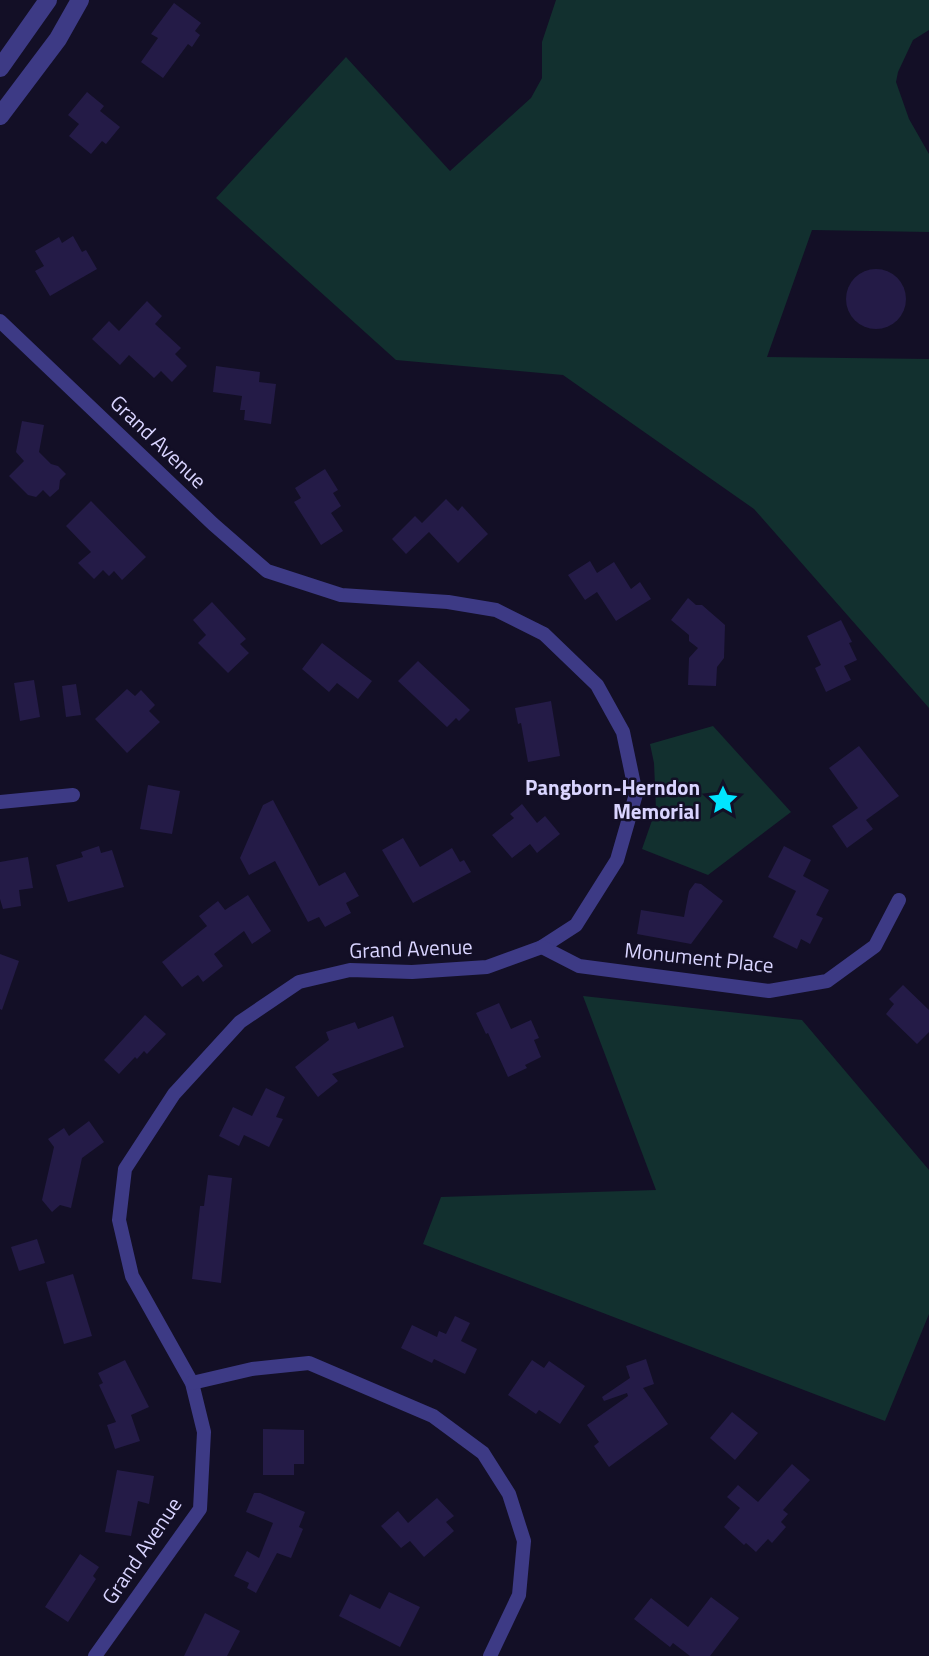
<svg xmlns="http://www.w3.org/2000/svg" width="929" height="1656" viewBox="0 0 929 1656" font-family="'Titillium Web',sans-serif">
	<rect width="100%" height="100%" fill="#130f26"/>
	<g fill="#12302f">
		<path d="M556,0H929V30L913,40L898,72L896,82L909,119L929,154V232L812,230L767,357L929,359V708L754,509L563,375L396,360L216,198L346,57L450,171L531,98L542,78V42Z"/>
		<path d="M713,726L791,812L708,875L642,849L656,809L654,763L650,744Z"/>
		<path d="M583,996L802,1020L929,1170V1314L885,1421L423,1244L441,1197L656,1190Z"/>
	</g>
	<g fill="#241b47">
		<path d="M174,3L201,23L195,31L200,35L192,47L188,44L163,78L141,62L158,38L151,34Z"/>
		<path d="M87,92L104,106L100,111L120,127L106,144L102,141L91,154L69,136L79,124L68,115Z"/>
		<path d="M73,236L82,252L86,250L97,269L50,296L35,271L44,266L35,251L59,237L62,243Z"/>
		<circle cx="876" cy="299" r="30"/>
		<path d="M147,301L162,316L155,324L181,348L175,354L187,366L172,382L161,371L154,378L129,355L120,365L92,339L109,321L119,331Z"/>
		<path d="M216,366L260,372L259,382L276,384L271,424L244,420L245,410H240L242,396L213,392Z"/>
		<path d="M22,421L44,425L39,452L51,464L58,466L66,474L60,480L59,489L50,497L43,490L36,497L28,495L9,476L24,461L16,452Z"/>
		<path d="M325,469L338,490L333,493L341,506L331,513L343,531L321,545L294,502L301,498L295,488Z"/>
		<path d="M446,499L458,511L462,506L488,534L458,563L429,532L406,554L392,539L415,516L422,523Z"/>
		<path d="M91,501L146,557L122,580L114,571L109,576L103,570L94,579L78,563L91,552L66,526Z"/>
		<path d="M590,561L597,573L614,562L631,589L640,582L651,599L616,621L597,592L585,600L568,575Z"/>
		<path d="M688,598L696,605H702L725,625L724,658L717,667L716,686L688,685L689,658L698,648L689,641V635L671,620Z"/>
		<path d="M212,602L246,639L240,644L249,653L228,673L198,643L206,635L193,620Z"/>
		<path d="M841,620L852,642L849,643L857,660L844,666L851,680L826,692L815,668L821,665L807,636Z"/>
		<path d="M322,643L372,681L358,699L337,683L329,692L302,669Z"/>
		<path d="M418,661L470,710L459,721L456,718L447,727L398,681Z"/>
		<path d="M34,680L40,717L20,721L14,683Z"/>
		<path d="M76,684L81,715L66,717L62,686Z"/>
		<path d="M127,689L135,696L141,690L155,705L149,711L160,722L127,753L95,719Z"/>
		<path d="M551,701L560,756L528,762L521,723L518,724L515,708Z"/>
		<path d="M859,746L899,796L866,820L873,829L847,848L832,826L858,808L829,768Z"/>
		<path d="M148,785L180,791L172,834L140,829Z"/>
		<path d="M273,800L319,886L345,872L359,896L346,903L351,913L325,927L319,917L308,922L275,861L249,875L240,858L263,805Z"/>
		<path d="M522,804L537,823L545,816L560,834L537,853L530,844L512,858L492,835L514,818L510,814Z"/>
		<path d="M403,838L420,867L452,848L460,862L464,860L471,872L413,903L382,850Z"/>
		<path d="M99,846L101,853L112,850L124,887L68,902L56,865L83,857L81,852Z"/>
		<path d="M784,846L811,860L803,876L829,890L816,915L823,918L810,944L801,939L797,949L773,937L796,891L768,877Z"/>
		<path d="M28,857L33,888L19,890L21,906L3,909L0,899V862Z"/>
		<path d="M695,883L701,884L723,901L691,944L637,934L641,910L684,917L689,891Z"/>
		<path d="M248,895L271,931L252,944L244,931L214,954L223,966L203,982L198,975L182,987L162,962L207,926L199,916L218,901L225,910Z"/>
		<path d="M0,954L19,961L2,1010L0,1009Z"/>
		<path d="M903,985L929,1010V1032L917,1044L886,1014L894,1004L889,999Z"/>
		<path d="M499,1003L511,1029L531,1020L539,1038L534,1040L541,1057L525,1065L527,1068L508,1077L488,1033L486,1034L476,1013Z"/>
		<path d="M145,1015L166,1034L147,1054L144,1051L137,1059L135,1057L119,1074L104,1060Z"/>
		<path d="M393,1016L404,1047L332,1074L338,1081L318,1097L295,1067L329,1040L326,1032L355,1022L358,1029Z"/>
		<path d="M266,1088L285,1097L276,1117L283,1119L269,1147L244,1135L239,1146L219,1136L233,1107L252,1116Z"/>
		<path d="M89,1121L104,1142L82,1158L71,1208L60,1205L52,1212L42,1200L54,1147L48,1139L64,1128L69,1136Z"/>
		<path d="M208,1175L232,1178L221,1283L192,1279L200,1206H204Z"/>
		<path d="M37,1239L45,1263L19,1271L11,1247Z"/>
		<path d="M73,1274L92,1336L64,1344L46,1282Z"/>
		<path d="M455,1316L470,1323L461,1341L477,1349L465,1374L434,1359L432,1363L401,1348L412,1325L437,1337L439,1331L446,1334Z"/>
		<path d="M646,1359L654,1384L643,1388L668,1424L609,1467L594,1446L599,1442L587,1425L628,1396L627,1393L604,1401L602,1397L630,1378L626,1366Z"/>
		<path d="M125,1360L149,1407L131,1415L140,1441L115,1449L107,1425L116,1422L99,1385L103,1383L98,1373Z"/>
		<path d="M532,1360L544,1368L549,1361L585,1386L560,1424L539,1410L536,1414L508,1395Z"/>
		<path d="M732,1412L758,1433L735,1460L710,1438Z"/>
		<path d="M263,1429L304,1430V1464H294V1475H263Z"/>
		<path d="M792,1464L810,1480L783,1510L788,1514L781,1522L786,1527L772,1543L768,1539L756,1552L746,1543L744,1545L724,1527L740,1508L727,1497L738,1485L758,1502Z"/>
		<path d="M117,1470L154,1476L149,1504L138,1501L131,1536L105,1532Z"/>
		<path d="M254,1493H260L305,1512L299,1527L303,1529L291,1558L277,1553L256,1593L247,1588L249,1583L234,1576L247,1551L259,1558L273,1523L246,1512Z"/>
		<path d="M437,1498L454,1516L446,1522L454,1531L424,1557L410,1541L401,1548L381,1526L398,1511L408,1523Z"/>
		<path d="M80,1554L99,1567L93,1576L96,1579L68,1622L45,1607Z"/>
		<path d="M389,1592L420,1607L400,1647L339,1616L350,1594L380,1609Z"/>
		<path d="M711,1597L739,1618L710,1656H690L673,1643L670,1647L634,1619L651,1598L688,1627Z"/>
		<path d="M205,1613L240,1631L227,1656H184Z"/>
	</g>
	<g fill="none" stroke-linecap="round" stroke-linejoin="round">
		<g stroke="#3d3a85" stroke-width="14">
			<path d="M0,321L213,524L267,571L341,595L448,602L496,610L544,634L597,685L623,732L636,794L617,860L576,925L542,947L487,967L412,972L350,970L299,982L240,1022L174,1094L125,1169L119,1220L132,1276L192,1383L204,1432L200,1509L95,1656"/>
			<path d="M0,802L73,795"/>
			<path d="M542,947L579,966L769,991L827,981L875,946L899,900"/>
			<path d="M192,1383L252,1369L309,1363L433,1416L483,1453L509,1494L524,1541L519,1595L490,1656"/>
		</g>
		<g stroke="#3d3a85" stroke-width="18">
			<path d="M0,68L48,0"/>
			<path d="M0,116L58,39L80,0"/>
		</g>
	</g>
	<defs>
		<g id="sight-bare" transform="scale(2.415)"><path d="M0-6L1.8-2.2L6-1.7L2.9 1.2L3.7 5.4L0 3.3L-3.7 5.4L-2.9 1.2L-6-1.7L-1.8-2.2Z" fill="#00e5ff" stroke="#130f26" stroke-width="2.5" paint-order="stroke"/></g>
	</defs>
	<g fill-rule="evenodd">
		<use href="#sight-bare" x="723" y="800"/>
	</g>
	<g text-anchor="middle" stroke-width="5" stroke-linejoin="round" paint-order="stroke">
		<g font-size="21" fill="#d9d4ff" stroke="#130f26">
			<text transform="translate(158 442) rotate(44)" y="7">Grand Avenue</text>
			<text transform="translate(411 949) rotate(-2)" y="7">Grand Avenue</text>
			<text transform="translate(699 958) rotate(6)" y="7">Monument Place</text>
			<text transform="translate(142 1551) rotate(-56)" y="7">Grand Avenue</text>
		</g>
		<g font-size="21" font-weight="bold" fill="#d9d4ff" stroke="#130f26" text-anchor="end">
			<text x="700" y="795">Pangborn-Herndon<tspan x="700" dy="24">Memorial</tspan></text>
		</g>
	</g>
</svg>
